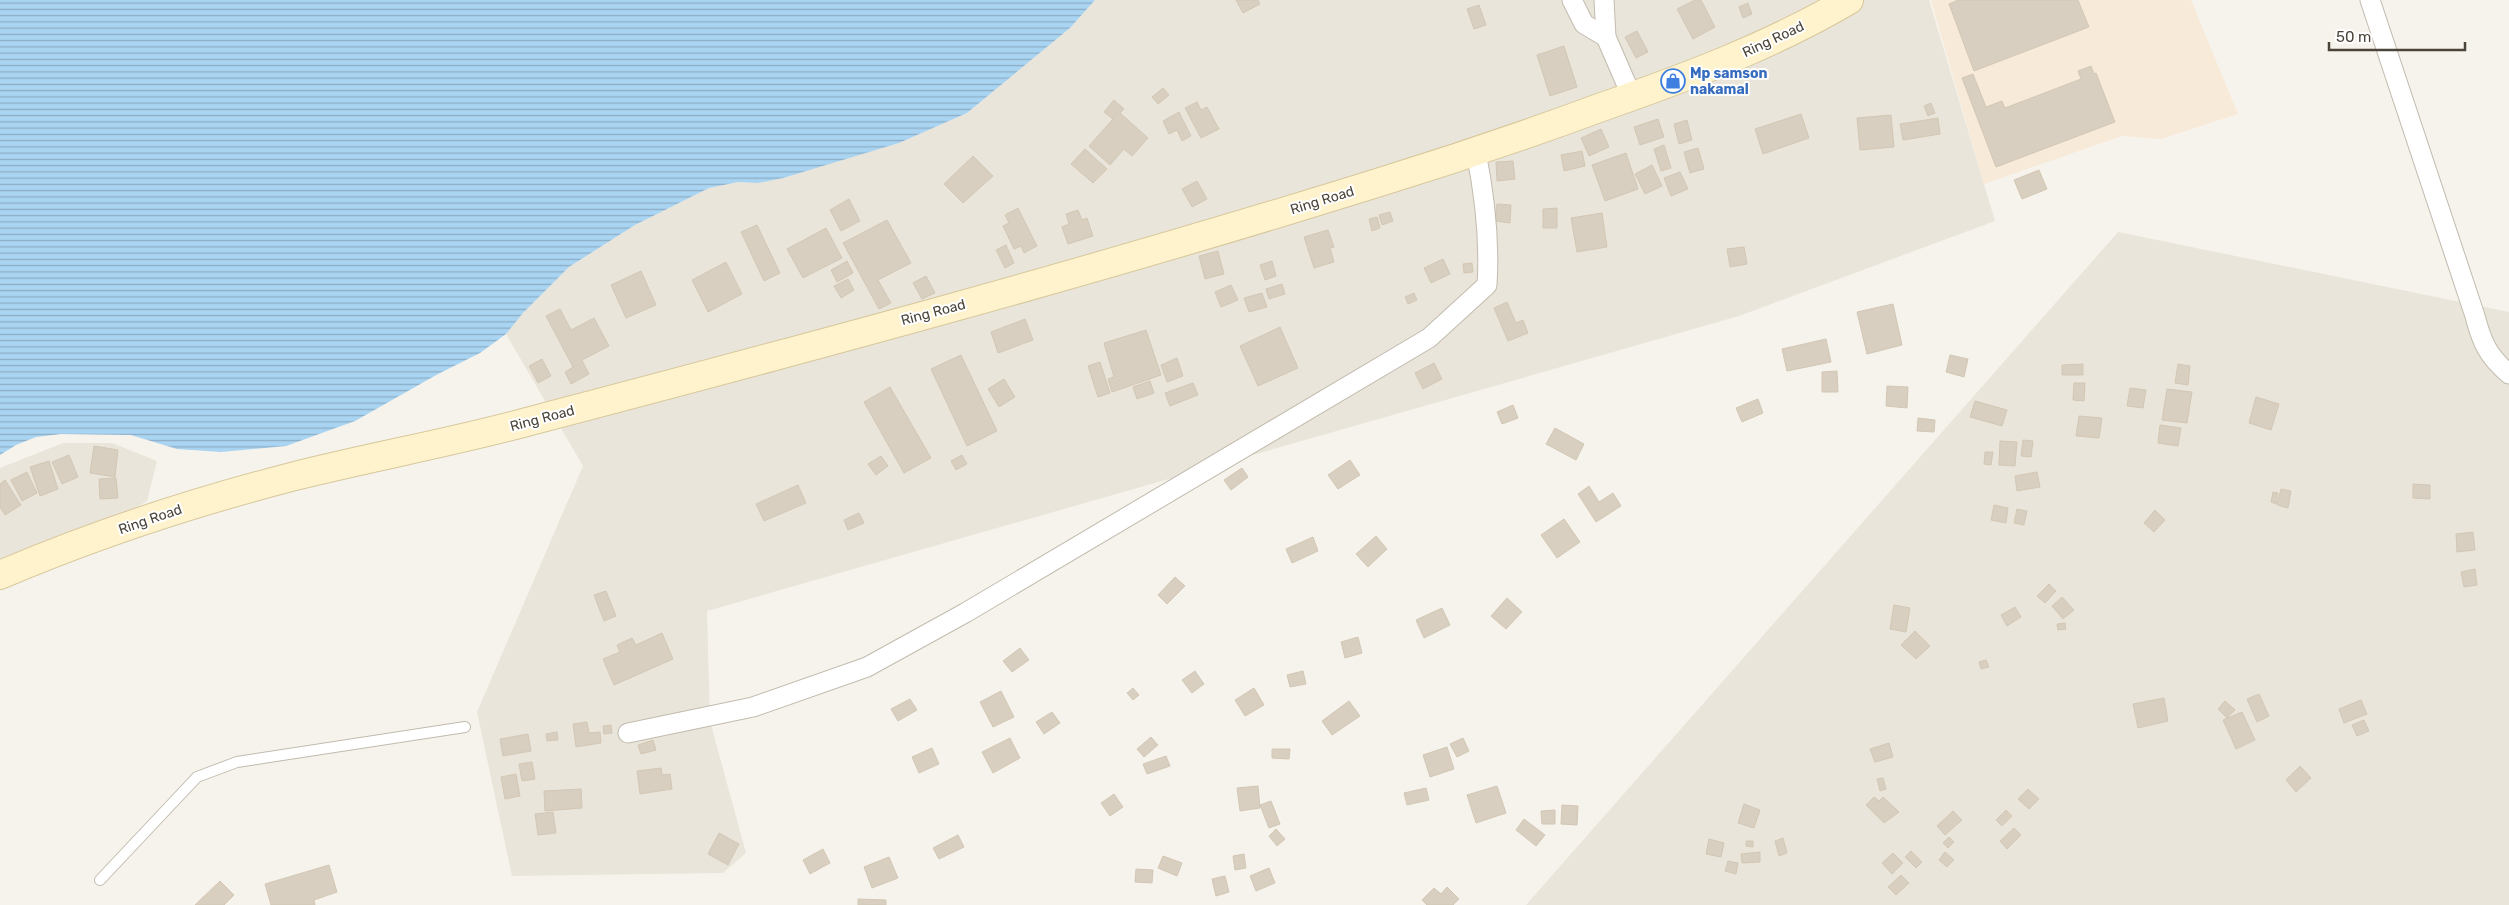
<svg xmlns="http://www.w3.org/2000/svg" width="2509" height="905" viewBox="0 0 2509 905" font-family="Rubik,sans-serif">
	<defs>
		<pattern id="water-rules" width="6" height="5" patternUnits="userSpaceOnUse" patternTransform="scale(1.25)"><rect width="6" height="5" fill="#a9d4f2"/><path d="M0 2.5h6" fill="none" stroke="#8caec5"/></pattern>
	</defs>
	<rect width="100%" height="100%" fill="#f6f3ec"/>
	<g fill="#eae5da">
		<path d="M1095,0H1929L1995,221L1739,316L707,611L710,721L746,853L723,873L512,876L477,712L583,466L506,334L523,313L569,267L635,225L709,188L738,182L758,183L899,143L967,113L1070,28Z"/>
		<path d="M2118,232L2509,312V905H1526Z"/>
		<path d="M63,443H112L157,461L147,501L0,588V468Z"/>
	</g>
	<path fill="#f7ead8" d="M1931,0H2191L2238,114L2161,139L2122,136L1984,184Z"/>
	<path fill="url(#water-rules)" d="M0,0H1095L1070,28L967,113L899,143L783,178L758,183L738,182L709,188L635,225L569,267L523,313L506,334L480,353L438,374L355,421L286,446L221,452L177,449L131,435L61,434L36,437L16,445L0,455Z"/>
	<g fill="#d8cfc1" stroke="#d3c7b4">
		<path d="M1236,0H1258L1260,4L1243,13Z"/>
		<path d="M1695,0H1701L1715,27L1693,39L1677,9Z"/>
		<path d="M1958,0H2078L2089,27L1974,71L1949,4Z"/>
		<path d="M1748,3L1752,14L1743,18L1739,7Z"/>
		<path d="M1479,5L1486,25L1474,29L1467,9Z"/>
		<path d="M1637,31L1648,52L1636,58L1625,37Z"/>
		<path d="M1564,46L1577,87L1550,96L1537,55Z"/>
		<path d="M2091,66L2094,74L2096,73L2115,122L1996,167L1962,78L1973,74L1986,107L2002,101L2005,108L2081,79L2078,71Z"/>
		<path d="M1163,88L1169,95L1158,104L1152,97Z"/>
		<path d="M1114,100L1124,109L1120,113L1148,138L1132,156L1124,149L1110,165L1089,146L1113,119L1104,112Z"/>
		<path d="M1197,102L1201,110L1207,107L1219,129L1201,138L1185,108Z"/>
		<path d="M1931,103L1935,113L1928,116L1924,106Z"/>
		<path d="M1179,112L1191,136L1182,141L1177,130L1169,134L1163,121Z"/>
		<path d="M1801,114L1809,138L1763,154L1755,129Z"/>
		<path d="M1891,115L1894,147L1860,150L1857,118Z"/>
		<path d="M1938,118L1940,134L1903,140L1900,124Z"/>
		<path d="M1658,119L1664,137L1640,145L1634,127Z"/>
		<path d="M1687,120L1692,140L1679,144L1674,124Z"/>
		<path d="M1601,129L1609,147L1589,156L1581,138Z"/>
		<path d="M1664,145L1671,168L1661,171L1654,149Z"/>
		<path d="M1698,148L1704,169L1690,173L1684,152Z"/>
		<path d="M1085,149L1107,169L1093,183L1071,164Z"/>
		<path d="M1582,151L1585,166L1564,171L1561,155Z"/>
		<path d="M1626,153L1638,189L1605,201L1592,165Z"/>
		<path d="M973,156L993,176L963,203L944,184Z"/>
		<path d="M1513,161L1515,179L1497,181L1496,162Z"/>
		<path d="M1652,165L1662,186L1645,194L1635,174Z"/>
		<path d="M2039,170L2047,189L2022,199L2014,180Z"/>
		<path d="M1680,172L1688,189L1671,196L1664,178Z"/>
		<path d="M1197,181L1207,199L1192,207L1182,189Z"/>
		<path d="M849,199L860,221L841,231L830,210Z"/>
		<path d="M1497,204L1511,205L1510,223L1495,221Z"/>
		<path d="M1018,208L1037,246L1024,253L1021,246L1014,249L1003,226L1009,223L1005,215Z"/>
		<path d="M1557,208V228H1543V209Z"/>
		<path d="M1078,210L1082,220L1087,218L1093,236L1068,244L1062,227L1069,224L1066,214Z"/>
		<path d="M1390,212L1393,221L1382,225L1379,215Z"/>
		<path d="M1602,213L1607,247L1577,252L1571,218Z"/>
		<path d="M1377,217L1380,228L1372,231L1369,219Z"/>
		<path d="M887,220L911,263L878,280L891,303L879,309L843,243Z"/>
		<path d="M757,225L780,273L764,281L741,232Z"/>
		<path d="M826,228L842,258L803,278L787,249Z"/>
		<path d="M1328,230L1334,247L1330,248L1334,262L1314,268L1304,237Z"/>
		<path d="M1006,245L1014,263L1005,268L996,250Z"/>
		<path d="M1744,247L1747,264L1730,267L1727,249Z"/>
		<path d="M1218,251L1224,274L1205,279L1199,256Z"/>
		<path d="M1443,259L1450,274L1431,283L1424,268Z"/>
		<path d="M847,261L853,273L837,282L831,270Z"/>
		<path d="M1272,261L1276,276L1265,280L1260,265Z"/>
		<path d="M726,262L742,294L708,312L692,280Z"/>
		<path d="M1472,263L1473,272L1464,273L1463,264Z"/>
		<path d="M641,271L656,305L626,318L611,285Z"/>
		<path d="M926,276L935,293L922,299L913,283Z"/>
		<path d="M848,279L854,290L841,298L834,286Z"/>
		<path d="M1282,284L1285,294L1269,299L1266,289Z"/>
		<path d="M1231,285L1238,300L1221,307L1215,292Z"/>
		<path d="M1262,293L1267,307L1249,312L1244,298Z"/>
		<path d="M1414,293L1417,300L1408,304L1405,297Z"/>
		<path d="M1507,302L1516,323L1523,320L1528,333L1508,341L1494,308Z"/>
		<path d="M1893,304L1902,345L1867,354L1857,312Z"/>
		<path d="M560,309L571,330L594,318L609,346L582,360L589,374L571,384L565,372L573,367L546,316Z"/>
		<path d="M1025,319L1033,340L998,353L991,332Z"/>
		<path d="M1280,327L1298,368L1258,386L1240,346Z"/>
		<path d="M1146,330L1161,375L1112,392L1108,379L1114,377L1104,343Z"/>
		<path d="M1826,339L1831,362L1787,371L1782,349Z"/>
		<path d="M961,355L997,431L967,446L931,369Z"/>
		<path d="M1950,355L1968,359L1964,377L1946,372Z"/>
		<path d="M1177,358L1183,376L1167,382L1161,365Z"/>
		<path d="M542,359L551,376L538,383L529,366Z"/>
		<path d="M1100,362L1110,393L1098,397L1088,366Z"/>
		<path d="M1434,363L1442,379L1423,389L1415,373Z"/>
		<path d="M2083,364V375H2062V365Z"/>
		<path d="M2178,364L2190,366L2188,385L2175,383Z"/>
		<path d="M1837,371L1838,392H1822V372Z"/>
		<path d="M1004,379L1015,397L999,407L988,389Z"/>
		<path d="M1150,381L1154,393L1137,399L1133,387Z"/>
		<path d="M1193,383L1198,395L1170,406L1165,393Z"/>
		<path d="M2074,383H2085L2084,401L2073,400Z"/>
		<path d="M1887,386L1908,387L1907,408L1886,406Z"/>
		<path d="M890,387L931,458L904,473L864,402Z"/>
		<path d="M2130,388L2146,390L2143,408L2127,406Z"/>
		<path d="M2167,389L2192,392L2187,423L2162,420Z"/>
		<path d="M2256,397L2279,404L2271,430L2249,423Z"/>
		<path d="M1758,399L1763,413L1742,422L1736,408Z"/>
		<path d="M1975,401L2007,410L2002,426L1970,417Z"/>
		<path d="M1513,405L1518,418L1502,424L1497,412Z"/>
		<path d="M2079,416L2102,418L2099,438L2076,436Z"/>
		<path d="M1918,418L1935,420L1934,432L1917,431Z"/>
		<path d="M2160,425L2181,428L2178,446L2158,443Z"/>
		<path d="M1555,428L1584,444L1576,460L1546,444Z"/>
		<path d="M2023,440L2033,441L2031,457L2021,456Z"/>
		<path d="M2000,441L2017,442L2015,466L1999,465Z"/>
		<path d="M94,446L118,450L115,477L90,473Z"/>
		<path d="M1985,452H1993L1991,465L1984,464Z"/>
		<path d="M69,455L78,477L62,484L52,462Z"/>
		<path d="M962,455L967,464L956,470L951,461Z"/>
		<path d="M881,456L888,466L876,475L868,464Z"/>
		<path d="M1350,460L1360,475L1338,489L1328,475Z"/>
		<path d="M49,461L58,489L40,496L30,467Z"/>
		<path d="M1242,468L1248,477L1231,490L1224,480Z"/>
		<path d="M27,472L37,493L22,501L11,480Z"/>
		<path d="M2037,472L2040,487L2017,491L2015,476Z"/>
		<path d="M116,478L118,498L100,499L99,479Z"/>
		<path d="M5,480L21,505L5,515L0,507V484Z"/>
		<path d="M2413,484L2430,485V499L2413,498Z"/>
		<path d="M798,485L806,503L764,521L756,504Z"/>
		<path d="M1589,486L1599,502L1613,493L1621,506L1596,522L1578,494Z"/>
		<path d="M2281,489L2291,491L2288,508L2277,505Z"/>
		<path d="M2273,492L2278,493L2276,504L2271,502Z"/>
		<path d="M1994,505L2008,508L2006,523L1991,520Z"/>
		<path d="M2017,509L2027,511L2024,525L2014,523Z"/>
		<path d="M2155,510L2165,520L2154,532L2144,523Z"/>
		<path d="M859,513L864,523L848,530L844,520Z"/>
		<path d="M1564,519L1580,542L1557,558L1541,535Z"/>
		<path d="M2473,532L2475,550L2457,552L2456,534Z"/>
		<path d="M1376,536L1387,549L1368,567L1356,554Z"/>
		<path d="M1313,537L1318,551L1292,563L1286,549Z"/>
		<path d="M2475,569L2477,585L2464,587L2461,572Z"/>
		<path d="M1175,577L1185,586L1167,604L1158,595Z"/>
		<path d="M2049,584L2056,591L2045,603L2037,596Z"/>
		<path d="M606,591L616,616L604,621L594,595Z"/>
		<path d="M2062,597L2074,610L2063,619L2052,606Z"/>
		<path d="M1507,598L1522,612L1506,629L1491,616Z"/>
		<path d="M1894,605L1910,608L1906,632L1890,629Z"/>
		<path d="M2015,607L2021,617L2007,626L2001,615Z"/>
		<path d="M1442,608L1450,625L1424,638L1416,620Z"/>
		<path d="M2065,623L2066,629L2058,630L2057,624Z"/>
		<path d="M1915,631L1930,646L1916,659L1901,645Z"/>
		<path d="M662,633L673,659L614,685L603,659L620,652L617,645L632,638L636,645Z"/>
		<path d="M1358,637L1362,653L1345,658L1341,642Z"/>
		<path d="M1020,648L1029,660L1012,672L1003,661Z"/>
		<path d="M1986,660L1989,667L1981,669L1979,662Z"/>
		<path d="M1195,671L1204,684L1192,693L1182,680Z"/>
		<path d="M1303,671L1306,684L1290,687L1287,675Z"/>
		<path d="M1133,688L1139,695L1133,700L1127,693Z"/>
		<path d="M1254,688L1264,705L1245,716L1235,700Z"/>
		<path d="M1001,691L1014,717L993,727L980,702Z"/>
		<path d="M2259,694L2269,716L2257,722L2247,699Z"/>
		<path d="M2164,698L2168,721L2138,728L2133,704Z"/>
		<path d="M910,699L917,710L898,721L891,709Z"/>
		<path d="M2361,700L2367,714L2344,723L2339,709Z"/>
		<path d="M1349,701L1360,716L1332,735L1322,721Z"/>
		<path d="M2225,701L2235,710L2227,718L2218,709Z"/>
		<path d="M1052,712L1060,723L1044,734L1036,722Z"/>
		<path d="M2242,712L2255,740L2236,749L2223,720Z"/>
		<path d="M2364,720L2369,731L2357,736L2352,725Z"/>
		<path d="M587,722L589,733L600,732L601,743L576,747L573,724Z"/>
		<path d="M611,725L612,733L604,734L603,726Z"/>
		<path d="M557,732L558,740L547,741L546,734Z"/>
		<path d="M528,734L531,751L503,756L500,739Z"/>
		<path d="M1151,737L1158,745L1144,757L1137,749Z"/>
		<path d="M1010,738L1020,758L993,773L982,752Z"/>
		<path d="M1463,738L1469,751L1457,757L1450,744Z"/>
		<path d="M653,740L656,750L641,754L638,745Z"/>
		<path d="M1889,743L1893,757L1875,762L1870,749Z"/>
		<path d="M1447,747L1454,769L1430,777L1423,755Z"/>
		<path d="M932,748L939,764L919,773L912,757Z"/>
		<path d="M1272,749H1290L1289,759L1272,758Z"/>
		<path d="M1166,756L1170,766L1147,774L1143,764Z"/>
		<path d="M532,762L535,779L522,781L519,764Z"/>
		<path d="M2300,766L2311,778L2296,792L2286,780Z"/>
		<path d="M661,768L662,775L670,774L672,789L640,794L637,771Z"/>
		<path d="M516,774L520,796L505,799L501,777Z"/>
		<path d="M1883,778L1886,789L1880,791L1877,779Z"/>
		<path d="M1258,786L1260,808L1240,811L1237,788Z"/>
		<path d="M1497,786L1506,813L1476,823L1467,795Z"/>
		<path d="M1426,788L1429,800L1407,805L1404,793Z"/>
		<path d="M581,789L582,808L545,811L544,791Z"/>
		<path d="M2028,789L2039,799L2029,809L2018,799Z"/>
		<path d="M1114,794L1123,807L1110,816L1101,803Z"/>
		<path d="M1874,797L1879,801L1883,797L1899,812L1884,823L1866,805Z"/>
		<path d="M1271,801L1280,824L1269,828L1260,805Z"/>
		<path d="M1744,804L1760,810L1754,828L1738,823Z"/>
		<path d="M1562,805L1578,806L1577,825L1561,824Z"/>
		<path d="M1555,810V824H1542L1541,811Z"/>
		<path d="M2006,810L2012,816L2002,826L1996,820Z"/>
		<path d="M1953,811L1962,820L1945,835L1937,826Z"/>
		<path d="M553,812L556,833L538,835L535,814Z"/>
		<path d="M1524,819L1545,835L1536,846L1516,830Z"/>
		<path d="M2014,828L2021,835L2007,849L2000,841Z"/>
		<path d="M1276,829L1285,839L1277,846L1269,836Z"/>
		<path d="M719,833L739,844L728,865L708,854Z"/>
		<path d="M958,835L964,847L939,859L933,848Z"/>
		<path d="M1949,837L1954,842L1948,848L1943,843Z"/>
		<path d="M1783,838L1787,853L1779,856L1775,841Z"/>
		<path d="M1709,839L1724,843L1721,857L1706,854Z"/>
		<path d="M1746,841H1753V847L1746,846Z"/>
		<path d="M823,849L830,863L810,874L803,860Z"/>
		<path d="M1911,851L1922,862L1916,868L1905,857Z"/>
		<path d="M1760,852V862L1742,863L1741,854Z"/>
		<path d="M1945,852L1954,860L1947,867L1939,860Z"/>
		<path d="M1893,853L1903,863L1892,874L1882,863Z"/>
		<path d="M1244,854L1246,868L1235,870L1233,856Z"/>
		<path d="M1163,856L1182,863L1177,876L1158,868Z"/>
		<path d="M889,857L898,878L872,888L864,867Z"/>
		<path d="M1728,861L1738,863L1736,874L1725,871Z"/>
		<path d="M329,865L337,892L314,900L315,905H271L265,884Z"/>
		<path d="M1269,868L1275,883L1256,891L1250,876Z"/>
		<path d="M1136,869L1153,870L1152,883L1135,882Z"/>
		<path d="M1901,875L1909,883L1896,895L1888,887Z"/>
		<path d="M1225,876L1229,892L1216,896L1212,879Z"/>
		<path d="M220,881L234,895L224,905H195Z"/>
		<path d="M1447,887L1459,899L1453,905H1427L1422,900L1434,888L1441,894Z"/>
		<path d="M858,899L886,900V905H858Z"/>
	</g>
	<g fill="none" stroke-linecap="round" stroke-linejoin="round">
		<g stroke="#c2bbae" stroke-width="12">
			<path id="service" d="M100,880L197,777L237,762L465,727"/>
		</g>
		<g stroke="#c2bbae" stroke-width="21">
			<g id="minor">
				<path d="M1572,0L1584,24L1606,37"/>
				<path d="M1604,0L1606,37L1632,97"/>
				<path d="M2370,0L2475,316C2482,343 2488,356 2509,374"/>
				<path d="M628,733L753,707L867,667L965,613L1429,338L1487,285C1490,240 1485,197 1476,152"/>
			</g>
		</g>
		<g stroke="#d6c79b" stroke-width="30">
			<path id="secondary" d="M0,575C96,534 194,502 295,476C371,457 448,443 523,423C809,348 1095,271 1377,183C1452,160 1526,135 1599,108C1685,78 1771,46 1849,0"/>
		</g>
		<use href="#service" stroke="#fff" stroke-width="10"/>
		<use href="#minor" stroke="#fff" stroke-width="19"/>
		<use href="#secondary" stroke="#fff3cd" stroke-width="28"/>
	</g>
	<defs>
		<g id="shop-ring" transform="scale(1.25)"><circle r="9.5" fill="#fff" stroke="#3f7fe0" stroke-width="1.5"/><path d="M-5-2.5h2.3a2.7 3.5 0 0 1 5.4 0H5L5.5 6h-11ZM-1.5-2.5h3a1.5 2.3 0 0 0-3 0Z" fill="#3f7fe0"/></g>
	</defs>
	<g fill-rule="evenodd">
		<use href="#shop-ring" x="1673" y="81"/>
	</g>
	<g text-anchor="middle" stroke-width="4" stroke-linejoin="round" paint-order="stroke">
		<g font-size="14" fill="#4b4439" stroke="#fff">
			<text transform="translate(1773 39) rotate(-25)" y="5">Ring Road</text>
			<text transform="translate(1322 200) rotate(-17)" y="5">Ring Road</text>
			<text transform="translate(933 312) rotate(-15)" y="5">Ring Road</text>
			<text transform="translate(542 418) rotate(-15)" y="5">Ring Road</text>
			<text transform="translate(150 519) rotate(-19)" y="5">Ring Road</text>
		</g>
		<g font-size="14" font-weight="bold" fill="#366cbe" stroke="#fff" text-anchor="start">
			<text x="1690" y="78">Mp samson<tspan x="1690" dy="16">nakamal</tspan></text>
		</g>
	</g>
	<path d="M2329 42v8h136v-8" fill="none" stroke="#4b4439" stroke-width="2.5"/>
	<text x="2336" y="42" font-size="15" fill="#4b4439" stroke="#ffffff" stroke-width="4" paint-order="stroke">50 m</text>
</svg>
